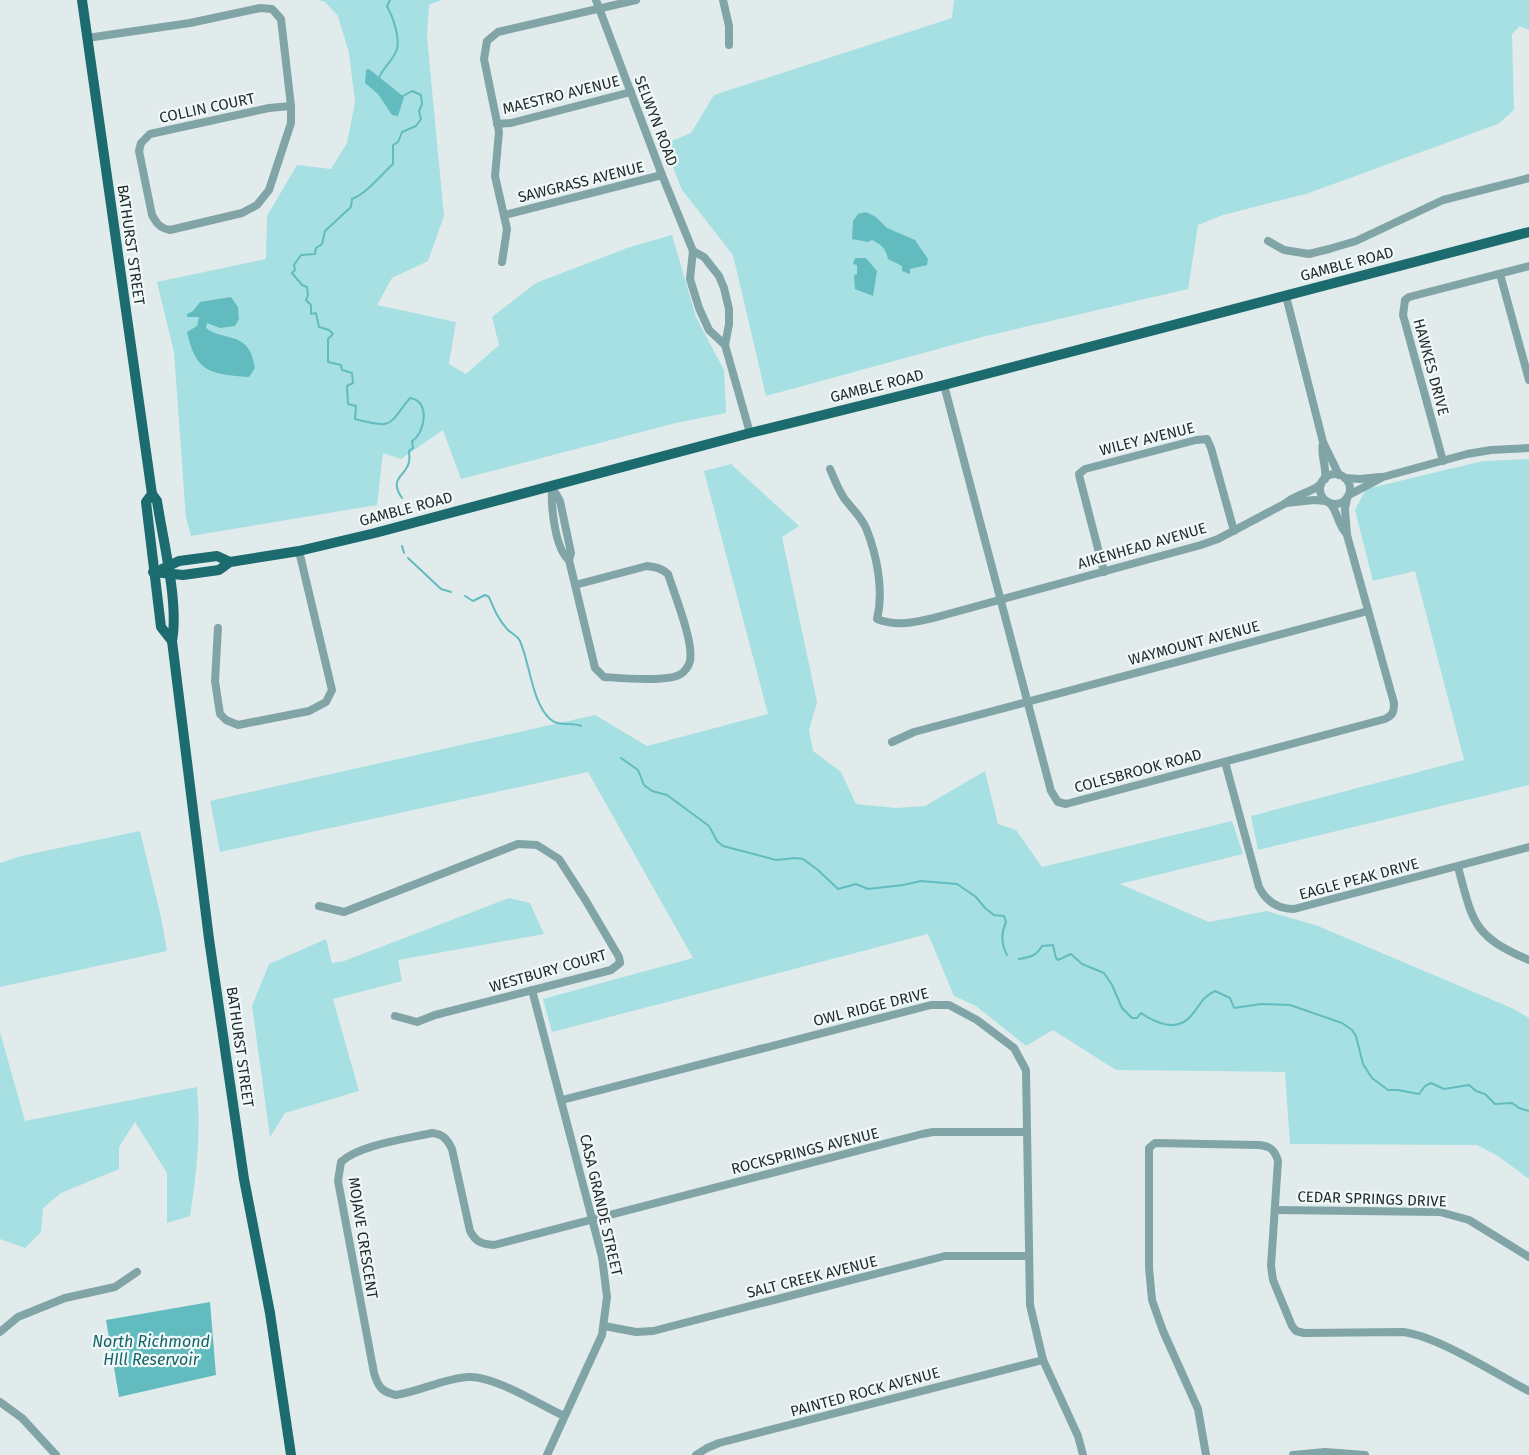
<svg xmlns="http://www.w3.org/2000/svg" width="1529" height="1455" viewBox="0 0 1529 1455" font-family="'Fira Sans',sans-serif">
	<rect width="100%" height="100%" fill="#e2ebeb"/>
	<g fill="#a6e0e2">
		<path d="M316,0H441L429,5L427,37L444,216L428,261L392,278L377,305L456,322L449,364L466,374L499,345L492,317L536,283L627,248L672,235L696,317L724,370L726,413L676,423L461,479L443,430L401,459L383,453L377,505L191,536L186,518L174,352L157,282L266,259L267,216L297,165L331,169L347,143L355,102L349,53L338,16L324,1Z"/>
		<path d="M954,0H1529V30L1520,26L1512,34L1514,110L1498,124L1306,194L1223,215L1198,225L1188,289L982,337L766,396L733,255L682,190L664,144L691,133L714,95L952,18Z"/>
		<path d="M1529,459V785L1258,850L1251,816L1464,760L1415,571L1373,581L1355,510L1366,489L1483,461Z"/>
		<path d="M731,464L799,526L782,537L817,702L809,730L813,751L841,772L856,804L896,808L925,806L985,771L998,824L1016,830L1042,867L1232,821L1243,854L1120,884L1209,922L1267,911L1318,926L1514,1009L1529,1018V1179L1498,1156L1477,1145L1290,1144L1285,1072L1116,1070L1053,1030L1026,1046L976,1006L954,996L928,934L552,1032L543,999L693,958L588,772L220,852L210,801L595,715L647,746L768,714L704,471Z"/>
		<path d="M140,831L161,917L167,951L0,987V863L21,856Z"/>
		<path d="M509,898L530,903L544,934L398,960L402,981L333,999L359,1091L285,1113L270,1137L252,1006L269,964L326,939L332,963L344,961Z"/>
		<path d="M0,1032L25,1121L197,1087C201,1131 197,1172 190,1216L167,1223V1173L135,1122L119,1147V1169L61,1193L43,1208L41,1232L25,1248L0,1239Z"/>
	</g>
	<g fill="#62bcbf">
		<path d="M369,69L404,97L398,116L392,115L378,94L365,83L366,70Z"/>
		<path d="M866,212L876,217L887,228L915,240L928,259L927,265L910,269V274L902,271V266L888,259C886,249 881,244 872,240L868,242L852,239L853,221L858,214Z"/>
		<path d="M855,258H866L877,271L873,296L855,289L854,275L857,274V265L853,264Z"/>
		<path d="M231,297L238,307L239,319L235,326L220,328L207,323L206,328C226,343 249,329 255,368L249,377C210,374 196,373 187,332L197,326L199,317H187V314L193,311L200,302Z"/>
		<path d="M210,1302L216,1375L119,1397L106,1320Z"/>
	</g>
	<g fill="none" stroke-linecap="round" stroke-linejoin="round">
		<g stroke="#62bcbf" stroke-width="2">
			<path d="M379,78C383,67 394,60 397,49C400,37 393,17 387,6L390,0"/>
			<path d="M402,498C388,477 406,477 409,462C410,458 409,455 409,451L413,448L412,441C425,433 431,401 410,398C388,424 395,430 355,419L356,406L348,404L347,386L353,383L352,373L342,370L341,365L328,362V339L333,334L329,330L319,327L316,313L311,314V305L306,300L308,295L307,287L302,285L292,273L295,270L294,265L301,255L315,254L316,248L322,244L325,231L351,207L352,199C367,193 381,175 393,164V145L398,142L402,132L416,126L421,119L419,111L422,104L421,95L412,91L403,96"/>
			<path d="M402,546L404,553"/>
			<path d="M408,558L441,589L451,592"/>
			<path d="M465,596L473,601L485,595L489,597C494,609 498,619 507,629C512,634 517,635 520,641C530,664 532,703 550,719C559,727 571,722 581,726"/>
			<path d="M621,758L638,770L644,785L652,791L667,795L709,826L717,841L723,846L776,860L795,858L803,859L818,870L838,889L856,884L868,889L903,885L921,881L957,884L976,897L985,908L994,915L1004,916L1006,922C1001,933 1001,944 1007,955"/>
			<path d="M1019,959C1031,957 1036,956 1042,946L1053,945L1056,958L1058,960L1071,954L1082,964L1104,973L1112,985L1122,1008L1132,1018H1137L1141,1013C1154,1022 1175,1032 1189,1018C1200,1007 1200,998 1215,991L1230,998L1234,1008L1261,1004L1290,1005L1342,1023L1352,1030L1356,1036L1363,1064L1372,1078L1388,1090H1398L1419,1094L1425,1086L1431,1083L1444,1089L1469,1085L1476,1091L1485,1094L1495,1104L1512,1103L1519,1108L1529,1111"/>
		</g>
		<g stroke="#81a5a6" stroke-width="8">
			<path d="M596,0L662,175L693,251L690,279L699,308L709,330L725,345"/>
			<path d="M723,0L729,26V45"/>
			<path d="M87,38L190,23L260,8L272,9L281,19L291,106V123L269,190L257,205L242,213L170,230C160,228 157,224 152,215L139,151L141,143L150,134L269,108L291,106"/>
			<path d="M497,124L511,123L631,92"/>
			<path d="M505,215L662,175"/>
			<path d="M1268,241L1284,250L1309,254L1329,249L1356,241L1443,200L1529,178"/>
			<path d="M693,251L704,257L719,276L724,288L729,309V324L725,345L750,433"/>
			<path d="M502,262L507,229L495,176L499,132L484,59L487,41L498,32L636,0"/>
			<path d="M1500,274L1529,380"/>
			<path d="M1286,296L1323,442L1339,475"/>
			<path d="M944,385L1051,791L1058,802L1066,804L1385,719C1393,715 1394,712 1394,703L1347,535L1345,509L1347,498"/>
			<path d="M1323,443C1320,454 1327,467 1325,479"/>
			<path d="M1443,461L1403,315L1405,300L1409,297L1529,266"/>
			<path d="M830,469C834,478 838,489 844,498C851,508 861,516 866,528C877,555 884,591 877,619C897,627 916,622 937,617L1201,545L1218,539L1286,503C1296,494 1311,493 1321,484"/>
			<circle cx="1335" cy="489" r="15"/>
			<path d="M1345,478L1360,479L1380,477"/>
			<path d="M552,487L560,501L571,553L569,560L595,668L604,677C620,678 665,682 679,675C684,673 689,666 690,661C694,642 674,593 668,574C661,568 656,567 647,566L575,585"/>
			<path d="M552,489C551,507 555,549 569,560"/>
			<path d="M1349,495L1383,477L1467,454L1491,450L1529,448"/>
			<path d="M1286,503L1314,500L1326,501"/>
			<path d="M1330,503C1338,512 1338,526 1347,534"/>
			<path d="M1104,572L1080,479L1079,474L1085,469L1196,440L1207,439L1211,448L1234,531"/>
			<path d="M218,628L215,681L220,714L226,720L238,725L309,711L326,702L332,690L299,551"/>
			<path d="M892,742L914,732L1368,611"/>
			<path d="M1225,762L1259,887C1266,901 1278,909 1294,909L1529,847"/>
			<path d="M1458,867C1473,923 1473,936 1529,960"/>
			<path d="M319,906L344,912L518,844L537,845L559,859L586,901L619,957L620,963L611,970L435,1015L417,1022L395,1016"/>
			<path d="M532,990L602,1257L607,1297L602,1335L547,1455"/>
			<path d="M562,1100L931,1005H949L977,1020L1014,1048L1026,1070L1030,1305L1043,1360L1078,1436L1083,1455"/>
			<path d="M1275,1210L1440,1212L1469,1220L1529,1257"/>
			<path d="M604,1326L636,1332L653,1331L945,1256H1028"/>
			<path d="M0,1332L18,1317L65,1298L115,1287L137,1272"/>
			<path d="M0,1402L22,1418L56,1455"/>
			<path d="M564,1416C540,1405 495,1376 469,1377C445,1378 421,1391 396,1395C382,1392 378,1387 374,1373L338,1181L341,1162C359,1145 406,1139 432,1133C443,1134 447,1139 452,1149L470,1231C476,1242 481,1244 494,1245L922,1134L933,1132H1027"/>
			<path d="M696,1455L707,1448L719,1443L1043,1360"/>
			<path d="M1206,1455L1198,1409L1163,1331L1152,1300L1149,1268V1148L1155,1143L1259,1145C1270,1146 1275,1150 1278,1161L1271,1266L1273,1280L1292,1326L1296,1331L1304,1333L1403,1332C1440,1337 1494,1373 1529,1391"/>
			<path d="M1293,1455L1325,1452L1365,1455"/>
		</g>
		<g stroke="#1c6b6e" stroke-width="10">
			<path d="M82,0L152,494L157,501C163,541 179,603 172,641L209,939L226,1056L244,1179L270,1313L291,1455"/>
			<path d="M152,494L146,502L161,627L172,641"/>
			<path d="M162,569L179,561L217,556L230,562"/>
			<path d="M153,572L183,575L219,570L230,562L299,551L375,533L750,433L944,385L1529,232"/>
		</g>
	</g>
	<g text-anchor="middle" stroke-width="4.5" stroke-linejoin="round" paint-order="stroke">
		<g font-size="15" fill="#262a2a" stroke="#f0f9f9">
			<text transform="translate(561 95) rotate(-14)" y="5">MAESTRO AVENUE</text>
			<text transform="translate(207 108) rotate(-12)" y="5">COLLIN COURT</text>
			<text transform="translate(656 121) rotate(69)" y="5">SELWYN ROAD</text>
			<text transform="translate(581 182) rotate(-14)" y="5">SAWGRASS AVENUE</text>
			<text transform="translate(131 245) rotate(82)" y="5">BATHURST STREET</text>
			<text transform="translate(1347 264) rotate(-15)" y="5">GAMBLE ROAD</text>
			<text transform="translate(1431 367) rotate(75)" y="5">HAWKES DRIVE</text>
			<text transform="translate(877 386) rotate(-14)" y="5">GAMBLE ROAD</text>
			<text transform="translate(1147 439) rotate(-14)" y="5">WILEY AVENUE</text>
			<text transform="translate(406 509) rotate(-15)" y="5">GAMBLE ROAD</text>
			<text transform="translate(1142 546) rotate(-16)" y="5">AIKENHEAD AVENUE</text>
			<text transform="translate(1194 643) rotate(-15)" y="5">WAYMOUNT AVENUE</text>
			<text transform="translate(1138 771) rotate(-15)" y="5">COLESBROOK ROAD</text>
			<text transform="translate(1359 879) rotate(-15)" y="5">EAGLE PEAK DRIVE</text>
			<text transform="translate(548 971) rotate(-16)" y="5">WESTBURY COURT</text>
			<text transform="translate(871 1007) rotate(-14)" y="5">OWL RIDGE DRIVE</text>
			<text transform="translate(240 1047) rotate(82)" y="5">BATHURST STREET</text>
			<text transform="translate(805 1151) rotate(-14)" y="5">ROCKSPRINGS AVENUE</text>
			<text transform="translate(1372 1199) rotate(2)" y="5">CEDAR SPRINGS DRIVE</text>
			<text transform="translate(601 1205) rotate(77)" y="5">CASA GRANDE STREET</text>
			<text transform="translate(363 1238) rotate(81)" y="5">MOJAVE CRESCENT</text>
			<text transform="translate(812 1277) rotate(-14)" y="5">SALT CREEK AVENUE</text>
			<text transform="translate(865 1392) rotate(-15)" y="5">PAINTED ROCK AVENUE</text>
		</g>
		<g font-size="16" font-style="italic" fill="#166264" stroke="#f0f9f9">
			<text x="151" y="1347">North Richmond<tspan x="151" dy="18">HIll Reservoir</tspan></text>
		</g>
	</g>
</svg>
